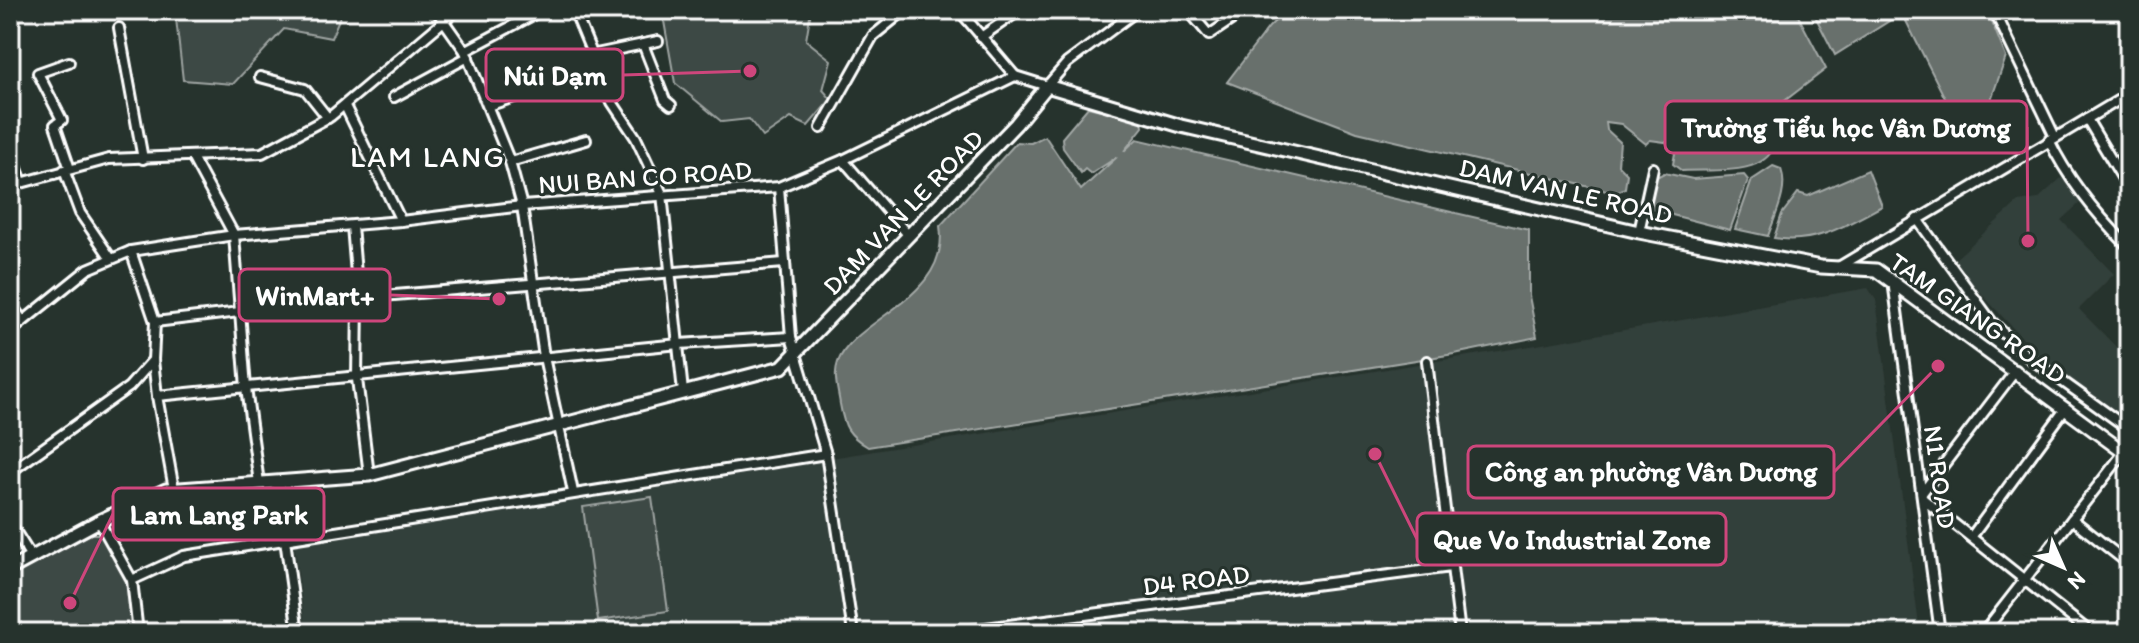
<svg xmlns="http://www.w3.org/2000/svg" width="2139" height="643" font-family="Itim,sans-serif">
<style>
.built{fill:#333f3a}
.green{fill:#3e4944;stroke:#9ea4a2;stroke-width:2}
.water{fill:#67706c;stroke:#a4a9a7;stroke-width:2}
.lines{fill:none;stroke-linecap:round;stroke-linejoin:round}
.minor-casing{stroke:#fff;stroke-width:14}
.major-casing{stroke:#fff;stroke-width:17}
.minor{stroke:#26332d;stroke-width:8}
.major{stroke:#26332d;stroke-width:11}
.labels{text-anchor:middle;stroke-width:6;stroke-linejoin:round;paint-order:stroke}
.street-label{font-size:26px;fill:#fff;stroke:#26332d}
.quarter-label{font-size:30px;letter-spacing:2px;fill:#fff;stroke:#26332d}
.leader{fill:none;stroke:#ce467c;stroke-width:3}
.callout-dot{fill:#ce467c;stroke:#26332d;stroke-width:3}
.callout{fill:#26332d;stroke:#ce467c;stroke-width:3}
.callout-label{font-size:28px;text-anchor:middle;font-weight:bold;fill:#fff}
</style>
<rect width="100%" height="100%" fill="#26332d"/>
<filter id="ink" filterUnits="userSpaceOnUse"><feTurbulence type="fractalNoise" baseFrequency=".0125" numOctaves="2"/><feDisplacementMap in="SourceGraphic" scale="16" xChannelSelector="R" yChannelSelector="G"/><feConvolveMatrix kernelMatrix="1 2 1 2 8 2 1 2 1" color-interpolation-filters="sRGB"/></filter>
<g filter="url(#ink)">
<!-- built -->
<g class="built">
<polygon points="2071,169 2091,193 2061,220 2114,274 2079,309 2122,353 2129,348 2128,427 2035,352 1952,262 2018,202 2038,199"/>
<polygon points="1868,288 1876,300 1920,633 306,633 293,536 806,462 1549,343"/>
</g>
<!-- green -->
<g class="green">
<polygon points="175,10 343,10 331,38 284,29 233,84 183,80"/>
<polygon points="662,10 811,10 806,40 831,60 823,90 831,99 808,126 791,118 763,137 749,119 722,122 675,83"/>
<polygon points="652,497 668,611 598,621 583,507"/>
<polygon points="91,534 102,534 126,577 134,633 14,633 10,625 10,576"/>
</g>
<!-- water -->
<g class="water">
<path d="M1286 10H1795L1826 69 1769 113 1767 125 1775 145C1763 177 1713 169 1682 171L1673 164 1675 153 1672 143 1650 140 1646 144 1621 124 1606 122 1607 130 1620 142 1618 165 1627 174 1625 188 1615 193 1357 132 1227 82 1269 27Z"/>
<polygon points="1812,10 1987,10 2006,57 1974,148 1966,140 1902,13 1835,55"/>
<path d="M1088 107 1142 120 1143 127 1124 151 1137 139 1529 230V296L1537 337 1454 354 868 447C848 435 844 427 840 404 838 390 833 376 838 362 854 318 951 299 940 226L1017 142 1031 143 1045 136 1081 190 1117 157 1091 174 1085 169 1081 173 1063 148 1062 138Z"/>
<path d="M1773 166 1781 169C1789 190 1775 215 1768 236L1735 229 1752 180Z"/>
<path d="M1868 170 1882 206C1847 225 1815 245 1774 238L1782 214 1798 193 1808 196Z"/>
<polygon points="1664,173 1693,179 1744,175 1748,180 1730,230 1649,209 1653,179"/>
</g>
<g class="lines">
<defs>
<g id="minor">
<polyline points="436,10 465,51 510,162 522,206 544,357 573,492"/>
<polyline points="574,10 612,102 636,138 662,194 683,392"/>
<polyline points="959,10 1015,76"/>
<polyline points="1188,10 1209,35 1246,10"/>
<polyline points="1994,10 2055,137"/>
<polyline points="119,28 143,159"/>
<polyline points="981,37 1020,10"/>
<polyline points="643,44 665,100 671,105"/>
<polyline points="465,51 542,10"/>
<polyline points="591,55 658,41"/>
<polyline points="69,62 38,73 62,120 55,125 70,169"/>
<polyline points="260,77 305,89 328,118"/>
<polyline points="394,97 468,57"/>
<polyline points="345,106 401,221"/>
<polyline points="488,106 555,83"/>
<polyline points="2087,119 2129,189"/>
<polyline points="821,128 873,36 905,10"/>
<path d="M2049 140C2068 180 2098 216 2128 246"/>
<polyline points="10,150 22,182"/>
<polyline points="192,157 234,235 246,388 259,483"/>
<polyline points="843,160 909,236"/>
<polyline points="510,162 586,140"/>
<polyline points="64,170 80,213 110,257"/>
<polyline points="10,186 109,159 262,153 331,116 457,10"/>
<polyline points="779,187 791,337 826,454 853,633"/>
<polyline points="1917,219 1992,322 2027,356 2129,429"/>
<polyline points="352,226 358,298 357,379 369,475"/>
<polyline points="1639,232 1653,168"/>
<polyline points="131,251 155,322 153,360 157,396 174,489"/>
<polyline points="1837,268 2129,94"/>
<polyline points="1893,281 1940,633"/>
<polyline points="10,303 23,321"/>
<polyline points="155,322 358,298 784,263"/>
<polyline points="10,332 88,269 131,251 234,235 401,221 522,206 779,187 843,160 1015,76 1047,86 1067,63 1138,10"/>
<polyline points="1427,361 1460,633"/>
<polyline points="157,396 679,344 791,337"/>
<polyline points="10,472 129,387 153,360"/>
<polyline points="277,482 298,633"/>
<polyline points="1922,493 2016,370"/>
<polyline points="1923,499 2091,633"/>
<polyline points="2072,519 2129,564"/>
<polyline points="99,521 132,580 138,633"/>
<polyline points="10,523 32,558"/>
<polyline points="1972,536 2066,408"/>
<polyline points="132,580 184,556 826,454"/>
<polyline points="947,633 1451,567"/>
<polyline points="1983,633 2129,446"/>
</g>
<polyline id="major" points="10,569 99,521 166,490 369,475 782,367 1016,124 1047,86 1181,126 1639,232 1821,267 1876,270 2129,456"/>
</defs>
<!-- minor casing -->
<use href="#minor" class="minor-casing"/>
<!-- major casing -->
<use href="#major" class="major-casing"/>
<!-- minor -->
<use href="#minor" class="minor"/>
<!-- major -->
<use href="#major" class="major"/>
</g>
</g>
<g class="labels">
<!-- street labels -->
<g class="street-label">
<text transform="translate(645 177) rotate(-4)" y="9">NUI BAN CO ROAD</text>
<text transform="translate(1566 191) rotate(13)" y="9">DAM VAN LE ROAD</text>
<text transform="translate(903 212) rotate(-46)" y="9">DAM VAN LE ROAD</text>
<text transform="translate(1978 318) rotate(35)" y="9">TAM GIANG ROAD</text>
<text transform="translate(1940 477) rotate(82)" y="9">N1 ROAD</text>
<text transform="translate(1196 580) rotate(-7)" y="9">D4 ROAD</text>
</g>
<!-- quarter labels -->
<g class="quarter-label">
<text x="428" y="167">LAM LANG</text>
</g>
</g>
<!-- callouts -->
<path class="leader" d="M750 71L623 75M2028 241L2027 127M499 299L390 295M1938 366L1834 472M70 603L113 514M1375 454L1417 539"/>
<g class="callout-dot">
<circle cx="750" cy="71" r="8"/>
<circle cx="2028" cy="241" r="8"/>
<circle cx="499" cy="299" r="8"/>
<circle cx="1938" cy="366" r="8"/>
<circle cx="70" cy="603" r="8"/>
<circle cx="1375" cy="454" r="8"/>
</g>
<g class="callout">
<rect x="486" y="49" width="137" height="52" rx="8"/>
<rect x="1665" y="101" width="362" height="52" rx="8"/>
<rect x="239" y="269" width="151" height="52" rx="8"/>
<rect x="1468" y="446" width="366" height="52" rx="8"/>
<rect x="113" y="488" width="211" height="52" rx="8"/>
<rect x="1417" y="513" width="309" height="52" rx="8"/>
</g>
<g class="callout-label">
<text x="555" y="85">Núi Dạm</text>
<text x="1846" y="137">Trường Tiểu học Vân Dương</text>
<text x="315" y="305">WinMart+</text>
<text x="1651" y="481">Công an phường Vân Dương</text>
<text x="219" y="524">Lam Lang Park</text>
<text x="1572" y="549">Que Vo Industrial Zone</text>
</g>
<!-- margin -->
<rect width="2139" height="643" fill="none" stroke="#26332d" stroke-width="40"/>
<rect x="20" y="20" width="2099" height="603" fill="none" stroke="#fff" stroke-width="3" filter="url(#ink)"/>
<!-- north arrow -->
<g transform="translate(2063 567) rotate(135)" stroke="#26332d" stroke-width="6" paint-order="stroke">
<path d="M0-6L14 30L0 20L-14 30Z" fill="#ffffff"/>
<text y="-12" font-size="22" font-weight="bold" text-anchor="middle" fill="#ffffff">N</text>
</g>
</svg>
